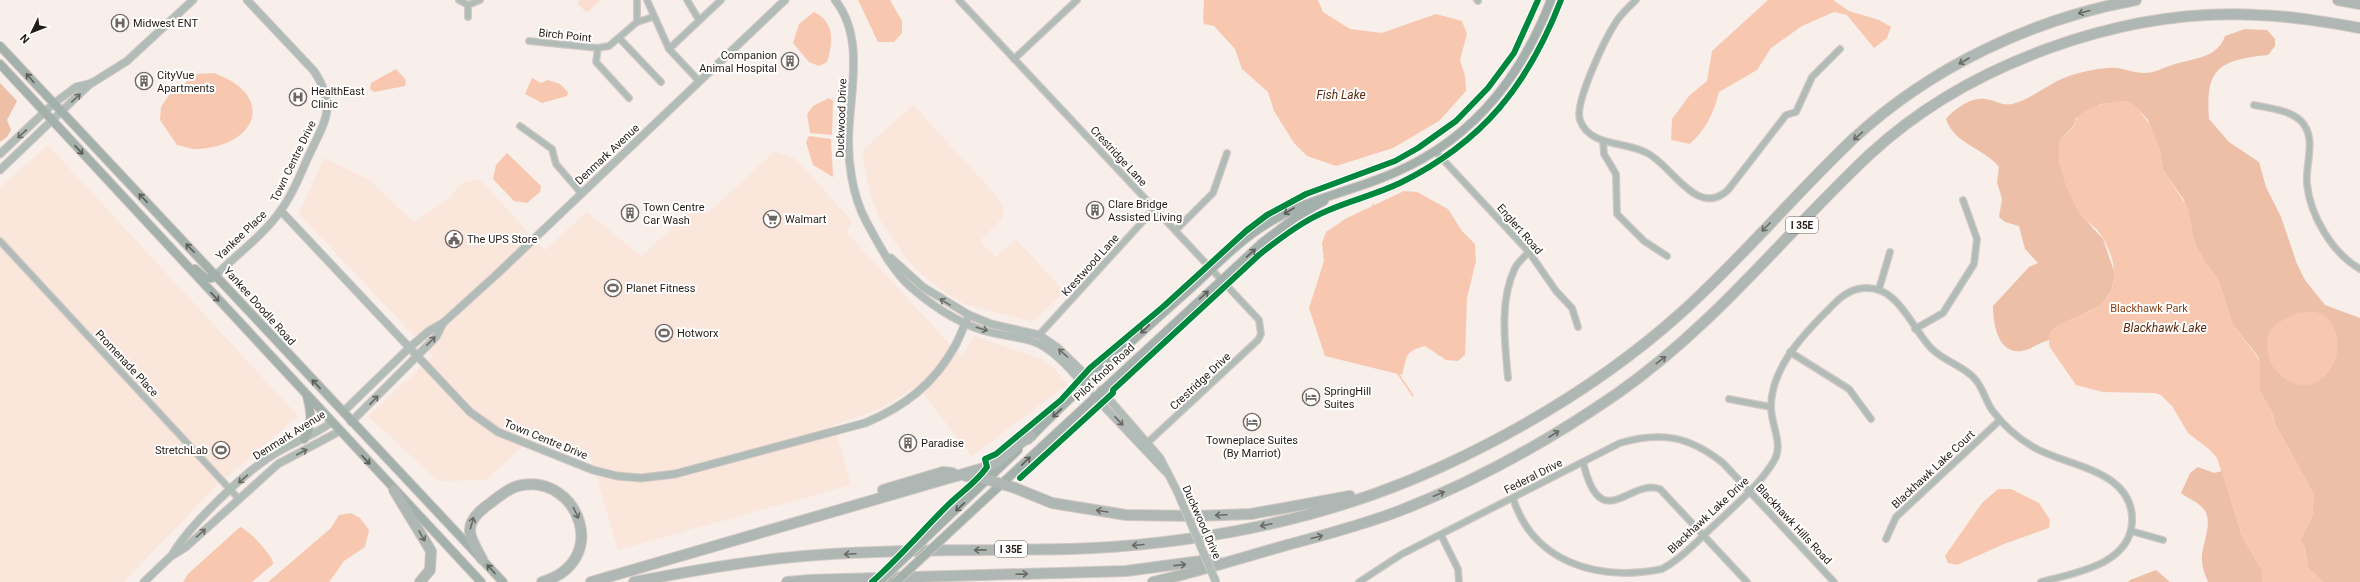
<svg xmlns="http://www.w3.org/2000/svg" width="2360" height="582" font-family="Roboto,sans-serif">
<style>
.built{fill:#fbe6dc}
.green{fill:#fbded0}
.forest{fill:#eebfa7}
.water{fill:#f7c8af}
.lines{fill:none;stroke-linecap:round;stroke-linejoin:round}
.stream{stroke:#f7c8af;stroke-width:1.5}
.minor-casing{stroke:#d1c9c5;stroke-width:8}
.tertiary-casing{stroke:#d1c9c5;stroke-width:9}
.secondary-casing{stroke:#d1c9c5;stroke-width:10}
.motorway-casing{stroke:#d1c9c5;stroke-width:12}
.minor{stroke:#b1bbb7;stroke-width:5.5}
.tertiary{stroke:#b1bbb7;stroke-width:7}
.secondary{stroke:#a3b0ab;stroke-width:8}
.motorway{stroke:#aeb7b3;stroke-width:10}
.tertiary-bridge-casing{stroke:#d1c9c5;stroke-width:9;stroke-linecap:butt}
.secondary-bridge-casing{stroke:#d1c9c5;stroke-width:10;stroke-linecap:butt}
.tertiary-bridge{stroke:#b1bbb7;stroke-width:7}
.secondary-bridge{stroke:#a3b0ab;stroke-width:8}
.cycleway-casing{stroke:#fff;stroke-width:8}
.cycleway{stroke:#00873e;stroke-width:6}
.oneway{stroke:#6a6964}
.oneway2{stroke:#5e5e59}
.oneway3{stroke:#6b6b66}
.labels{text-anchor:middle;stroke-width:4;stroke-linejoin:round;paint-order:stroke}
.shield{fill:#fff;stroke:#665f5c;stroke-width:1}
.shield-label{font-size:10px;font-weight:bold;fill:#251b16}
.poi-label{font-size:11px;fill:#251b16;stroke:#fff;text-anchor:start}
.street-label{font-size:11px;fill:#251b16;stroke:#fff}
.park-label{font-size:11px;fill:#853f14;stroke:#fff}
.water-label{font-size:12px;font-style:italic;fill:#5b2a0d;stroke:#fff}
</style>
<rect width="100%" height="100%" fill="#f8eeea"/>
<!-- built -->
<g class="built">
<polygon points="913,105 994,193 1003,206 1003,218 980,241 995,257 1016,239 1065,292 1032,322 964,304 947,294 920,273 904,255 879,219 869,189 862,151"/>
<polygon points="48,145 298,416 214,488 124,582 0,582 0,188"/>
<polygon points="774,152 795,158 852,221 846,232 962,357 974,336 1042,359 1052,366 1068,384 972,456 917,386 882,408 834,425 851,485 618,550 590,455 533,437 486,480 438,481 368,416 433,356 299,214 324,158 369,180 414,222 447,200 462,183 479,179 545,250 587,212 641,256 698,205 707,214"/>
</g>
<!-- green -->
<polygon class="green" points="580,0 600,0 587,13 577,3"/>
<!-- forest -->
<g class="forest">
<path d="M2245 29 2267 30 2275 39V46L2268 55C2219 60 2205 68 2209 119L2229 142 2259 162 2266 187 2281 217 2297 264 2305 280 2325 305 2360 318V582H2323L2308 568 2305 547 2300 540 2312 517 2314 495 2275 424 2273 414 2260 392V363L2257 355 2233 325 2218 279 2204 261 2195 244 2184 200 2163 170 2160 151 2148 120 2137 108 2126 101 2101 104 2076 118 2074 125 2060 140 2059 161 2069 191 2080 214 2103 239 2115 274 2112 289 2102 305 2056 327 2051 332 2049 340C2041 342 2034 347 2026 350 1999 358 1993 326 1993 306L2029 267 2038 263 2025 249 2019 226 2005 222 1999 217 2002 199 1997 182 1999 167C1984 148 1954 144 1946 119 1954 109 1971 97 1985 99 1995 100 2002 106 2012 104 2029 101 2050 82 2069 76 2082 72 2103 67 2117 68 2126 69 2134 73 2144 73 2155 73 2162 68 2172 65 2193 58 2217 59 2225 36Z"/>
<polygon points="0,83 17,101 7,120 11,130 7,137 0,142"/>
<path d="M2198 467 2214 473 2222 471 2242 536 2262 570V582H2208C2204 573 2201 564 2202 555 2204 539 2214 519 2202 507 2196 501 2187 498 2181 493L2190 473Z"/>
<polygon points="2156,570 2170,582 2128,582 2130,580"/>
</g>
<!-- water -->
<g class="water">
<polygon points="858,0 890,0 902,21 902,33 894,42 878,42"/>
<polygon points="1204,0 1318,0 1323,12 1350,29 1382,33 1436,14 1462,21 1467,34 1460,60 1465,76 1466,91 1439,121 1393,148 1336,166 1307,156 1294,143 1274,111 1268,92 1242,69 1235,49 1214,26 1204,24 1203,18"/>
<path d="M1768 0H1833L1849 11 1879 20 1891 27 1887 38 1874 48 1847 15 1834 12 1802 26 1771 48 1757 70 1719 92C1713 114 1707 128 1690 144L1671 140 1672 119 1689 96 1707 81 1712 51Z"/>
<path d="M814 12C835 22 833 42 827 62L819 66 809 62 793 43 799 24Z"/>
<polygon points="396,69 406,80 405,86 374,92 370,89 371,83"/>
<path d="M214 73C277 96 257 146 198 149 192 150 184 146 177 145L160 120 161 107 169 95 197 74Z"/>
<polygon points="532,78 541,83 548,80 560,84 568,92 567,96 542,103 525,94"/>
<polygon points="829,98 833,101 832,135 810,133 807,114 813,106"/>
<path d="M2121 101H2129L2137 108 2151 126 2160 151 2163 170 2188 208 2195 244 2204 261 2218 279 2233 325 2256 355 2260 363V392L2273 414 2275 424 2314 495 2312 517 2300 540 2305 547 2308 568 2323 582H2262V570L2242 536 2217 458 2209 449 2188 433 2172 406 2161 395 2155 393 2103 392 2076 385 2049 346V335C2062 313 2101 319 2112 288 2119 271 2109 245 2098 231 2093 225 2085 221 2080 214 2069 196 2054 162 2060 140L2074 126C2077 107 2106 103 2121 101Z"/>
<polygon points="809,136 831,139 833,177 813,165 806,142"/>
<polygon points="507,153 541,186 540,192 527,203 514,201 493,179 496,165"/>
<path d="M1404 191 1417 192 1448 209 1462 231 1475 244 1476 261 1467 298 1465 355 1458 361 1446 360 1425 346C1403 352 1408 356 1402 375L1325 356 1309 308 1324 261 1322 243 1326 232 1347 218Z"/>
<path d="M2298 313C2305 313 2313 311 2319 313 2325 314 2328 318 2331 323 2355 360 2309 413 2274 368 2270 362 2269 357 2268 351 2263 328 2280 320 2298 313Z"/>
<polygon points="1998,489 2011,489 2039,503 2050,520 2049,528 2004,544 1957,565 1948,563 1945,556 1982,503"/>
<polygon points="351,513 360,518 369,530 365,547 344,561 329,582 268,582 331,528 339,515"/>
<path d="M240 527C247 528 275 558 273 564L252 582H183L188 574Z"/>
</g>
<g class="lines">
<!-- stream -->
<g class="stream">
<polyline points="1373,204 1373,208"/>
<polyline points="1397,372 1413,396"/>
</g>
<defs>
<g id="minor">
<polyline points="459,0 468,5"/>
<polyline points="637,0 637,22"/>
<polyline points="647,0 669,49 699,81"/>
<polyline points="687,0 699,20"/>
<polyline points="959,0 1259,320 1261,334 1258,340 1145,445"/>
<polyline points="1477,0 1478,1"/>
<path d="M1636 0C1629 7 1621 14 1616 22 1605 39 1574 103 1580 120 1589 147 1626 141 1647 153 1672 165 1697 219 1728 190L1786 115 1796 112 1812 77 1840 49"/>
<polyline points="468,5 480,0"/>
<polyline points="468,17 468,5"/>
<polyline points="620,39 661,82"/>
<polyline points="529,41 598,48"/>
<polyline points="669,49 721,0"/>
<polyline points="1014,59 1077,0"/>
<polyline points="629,98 596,62 598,48 609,46 637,22 653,17"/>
<path d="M2254 105C2268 108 2289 110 2300 120 2318 137 2305 163 2307 184 2310 215 2332 253 2360 269"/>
<polyline points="520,126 552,149 556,164 581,193"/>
<polyline points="1603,141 1604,154 1616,174 1617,214 1644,241 1667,256"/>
<polyline points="1436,152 1529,252 1556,291 1572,308 1578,327"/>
<polyline points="1176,230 1213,193 1227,153"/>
<polyline points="0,241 239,499"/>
<polyline points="1879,289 1890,252"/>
<polyline points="1915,329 1943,313 1974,264 1977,239 1963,200"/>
<polyline points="1039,335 1155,208"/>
<polyline points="1790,352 1849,389 1871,419"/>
<path d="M1508 378C1505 344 1499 301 1515 268 1518 262 1524 257 1529 252"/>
<polyline points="1729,399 1771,407"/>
<path d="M1583 462C1601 537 1629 478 1660 489L1747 582"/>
<path d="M1513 498C1533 562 1597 582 1662 569 1684 557 1703 535 1722 518 1741 500 1762 482 1775 459 1783 443 1771 424 1771 407 1771 370 1800 338 1825 313 1835 303 1844 292 1858 289 1897 281 1910 326 1931 348 1943 361 1962 365 1974 378 1983 387 1985 400 1992 410 2003 425 2019 439 2035 448 2069 467 2135 470 2132 523 2129 565 2074 573 2041 582"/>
<polyline points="2131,531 2163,540"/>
<polyline points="1441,535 1458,569 1459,582"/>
<polyline points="1886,539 1896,517 2000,420"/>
<path d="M1359 582 1402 554 1620 443C1661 431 1689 436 1723 463L1834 582"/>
</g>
<g id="tertiary">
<path d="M835 0C864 36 851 88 849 129 847 159 852 195 866 221 878 243 892 271 912 288 931 305 957 322 982 330 998 335 1016 336 1032 341 1053 348 1071 370 1085 386"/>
<polyline points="0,154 53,104 76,87 92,83 127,61 193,0"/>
<polyline points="0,170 91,83"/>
<path d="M281 211 470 412 498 432 593 470 617 476 641 478 675 474 865 423C904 407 934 384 955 346 960 337 964 325 969 315"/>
<polyline points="891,258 923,287 969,315 991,324 1039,335 1058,348 1091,380"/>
<path d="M216 275C237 254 264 235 281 210 294 193 301 172 310 153 326 119 337 106 314 71L247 0"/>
<polyline points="1101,390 1160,458 1177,491"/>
<polyline points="1094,396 1166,472"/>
<polyline points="343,412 409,348 429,331 443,323 496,275 785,0"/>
<polyline points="351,422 436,337 443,323"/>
<path d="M172 555C188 527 240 477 268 458 288 444 312 437 332 422"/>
<polyline points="144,582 170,557 186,547 278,464 340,431"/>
</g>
<g id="secondary">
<polyline points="0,46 503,582"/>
<polyline points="0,64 481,582"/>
<polyline points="195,269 205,278 212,278 216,275"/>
<path d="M304 439C313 424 311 412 307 396"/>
<path d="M1028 440C1079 388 1135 338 1190 289 1212 269 1240 240 1265 225 1300 202 1340 194 1379 179 1465 147 1518 85 1551 0"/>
<polyline points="931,533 1018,450"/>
<polyline points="942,539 1263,242 1296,217 1324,201"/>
</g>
<g id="motorway">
<polyline points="2338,0 2360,4"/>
<polyline points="966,476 979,477 1015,488 1052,503 1126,515 1197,516 1251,514 1350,496"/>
<polyline points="394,490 431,551 430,570 420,582"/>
<polyline points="883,490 943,472 952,473 957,476"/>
<path d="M482 559C469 536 462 525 485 507 496 499 509 487 522 485 578 475 612 561 542 582"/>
<path d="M591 582 987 467C1004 461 1014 445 1031 436"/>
<path d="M634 582C694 570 755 559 817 555 875 551 934 550 993 550 1026 549 1060 550 1094 548 1214 541 1333 517 1443 466 1529 426 1611 376 1682 312 1742 258 1794 195 1853 139 1931 67 2032 19 2136 0"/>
<polyline points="787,582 810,580 1126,571 1216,559"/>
<path d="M1153 582C1196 572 1238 559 1280 547 1320 536 1360 526 1399 511 1477 481 1550 440 1618 393 1715 325 1784 235 1869 155 1968 63 2123 8 2257 15 2292 16 2326 22 2360 28"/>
</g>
</defs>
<!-- minor casing -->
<use href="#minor" class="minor-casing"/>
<!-- tertiary casing -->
<use href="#tertiary" class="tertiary-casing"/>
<!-- secondary casing -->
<use href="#secondary" class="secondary-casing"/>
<!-- motorway casing -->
<use href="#motorway" class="motorway-casing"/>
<!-- minor -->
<use href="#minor" class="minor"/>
<!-- tertiary -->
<use href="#tertiary" class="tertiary"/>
<!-- secondary -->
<use href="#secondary" class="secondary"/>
<!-- motorway -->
<use href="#motorway" class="motorway"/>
<defs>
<polyline id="tertiary-bridge" points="1177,491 1216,582"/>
<g id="secondary-bridge">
<polyline points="879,582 931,533"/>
<polyline points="896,582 942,539"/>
</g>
</defs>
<!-- tertiary-bridge casing -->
<use href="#tertiary-bridge" class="tertiary-bridge-casing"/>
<!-- secondary-bridge casing -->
<use href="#secondary-bridge" class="secondary-bridge-casing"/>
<!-- tertiary-bridge -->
<use href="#tertiary-bridge" class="tertiary-bridge"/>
<!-- secondary-bridge -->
<use href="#secondary-bridge" class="secondary-bridge"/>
<defs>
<g id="cycleway">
<path d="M1020 478 1113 393V390L1260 254C1282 237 1304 220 1329 210 1352 200 1377 194 1400 183 1483 142 1528 85 1561 0"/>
<path d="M872 582C899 558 922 531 947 506 961 492 976 483 987 467L985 459 996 454 1061 400 1090 368 1164 306 1246 231 1267 215 1306 194 1395 161 1418 148 1456 121 1488 88 1514 53 1538 0"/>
</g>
</defs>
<!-- cycleway casing -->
<use href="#cycleway" class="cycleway-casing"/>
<!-- cycleway -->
<use href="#cycleway" class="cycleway"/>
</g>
<!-- one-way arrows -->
<defs><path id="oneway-shaft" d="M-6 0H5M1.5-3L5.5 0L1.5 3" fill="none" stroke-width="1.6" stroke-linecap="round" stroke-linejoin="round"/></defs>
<g class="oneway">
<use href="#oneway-shaft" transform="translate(2084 12) rotate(165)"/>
<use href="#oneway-shaft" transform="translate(1964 61) rotate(150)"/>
<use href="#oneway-shaft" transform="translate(1858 136) rotate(139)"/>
<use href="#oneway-shaft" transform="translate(1766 227) rotate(135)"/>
<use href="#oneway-shaft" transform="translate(1661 360) rotate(-37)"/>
<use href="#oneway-shaft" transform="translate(1554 434) rotate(-33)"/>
<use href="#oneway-shaft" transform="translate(1439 494) rotate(-23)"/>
<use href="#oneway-shaft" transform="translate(1102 511) rotate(-171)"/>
<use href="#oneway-shaft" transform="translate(576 513) rotate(65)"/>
<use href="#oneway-shaft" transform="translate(1221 515) rotate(177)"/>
<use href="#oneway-shaft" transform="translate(472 523) rotate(-74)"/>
<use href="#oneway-shaft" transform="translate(1266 525) rotate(168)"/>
<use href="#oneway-shaft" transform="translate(422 536) rotate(59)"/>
<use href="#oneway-shaft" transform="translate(1317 537) rotate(-15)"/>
<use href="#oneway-shaft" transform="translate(1138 545) rotate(175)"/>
<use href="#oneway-shaft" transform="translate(980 550) rotate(179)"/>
<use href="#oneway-shaft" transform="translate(850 554) rotate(177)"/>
<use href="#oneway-shaft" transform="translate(1180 565) rotate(-6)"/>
<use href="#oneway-shaft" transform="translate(1022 574) rotate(-2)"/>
</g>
<g class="oneway2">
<use href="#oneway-shaft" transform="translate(30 78) rotate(-132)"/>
<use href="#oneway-shaft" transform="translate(79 150) rotate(47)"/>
<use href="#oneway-shaft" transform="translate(143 198) rotate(-134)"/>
<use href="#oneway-shaft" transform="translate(1289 211) rotate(150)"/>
<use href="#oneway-shaft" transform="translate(190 248) rotate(-134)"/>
<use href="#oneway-shaft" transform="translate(1251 253) rotate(-43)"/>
<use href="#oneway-shaft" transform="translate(1204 295) rotate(-42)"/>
<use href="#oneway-shaft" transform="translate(215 297) rotate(47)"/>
<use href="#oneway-shaft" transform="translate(1145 329) rotate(137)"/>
<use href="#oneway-shaft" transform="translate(316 384) rotate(-133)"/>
<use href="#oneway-shaft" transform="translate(1057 413) rotate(137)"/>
<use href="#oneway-shaft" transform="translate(366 460) rotate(47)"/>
<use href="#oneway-shaft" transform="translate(1026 461) rotate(-44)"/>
<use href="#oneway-shaft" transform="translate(960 507) rotate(137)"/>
<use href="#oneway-shaft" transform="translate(491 569) rotate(-132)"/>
</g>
<g class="oneway3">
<use href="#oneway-shaft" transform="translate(76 98) rotate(-44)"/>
<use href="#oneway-shaft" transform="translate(22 134) rotate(137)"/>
<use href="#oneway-shaft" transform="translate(945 302) rotate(-148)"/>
<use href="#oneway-shaft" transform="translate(982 329) rotate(17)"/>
<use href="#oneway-shaft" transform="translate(431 341) rotate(-45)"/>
<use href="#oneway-shaft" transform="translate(1063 353) rotate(-138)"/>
<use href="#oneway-shaft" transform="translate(374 400) rotate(-47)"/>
<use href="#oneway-shaft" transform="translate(1119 421) rotate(46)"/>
<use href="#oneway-shaft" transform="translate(302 452) rotate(-28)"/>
<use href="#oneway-shaft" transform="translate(243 479) rotate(139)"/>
<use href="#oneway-shaft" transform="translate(201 533) rotate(-42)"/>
</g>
<!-- icons -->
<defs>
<symbol id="hospital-ring" viewBox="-11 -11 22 22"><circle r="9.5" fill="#fff" stroke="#6f6560" stroke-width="1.5"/><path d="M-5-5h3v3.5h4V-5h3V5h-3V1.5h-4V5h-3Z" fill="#6f6560"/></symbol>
<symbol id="building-ring" viewBox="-11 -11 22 22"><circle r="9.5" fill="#fff" stroke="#6f6560" stroke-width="1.5"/><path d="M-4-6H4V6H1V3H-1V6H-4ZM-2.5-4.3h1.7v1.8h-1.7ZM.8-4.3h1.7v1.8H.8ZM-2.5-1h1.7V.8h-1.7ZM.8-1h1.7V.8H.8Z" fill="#6f6560"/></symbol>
<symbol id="supermarket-ring" viewBox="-11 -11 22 22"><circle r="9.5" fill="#fff" stroke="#6f6560" stroke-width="1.5"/><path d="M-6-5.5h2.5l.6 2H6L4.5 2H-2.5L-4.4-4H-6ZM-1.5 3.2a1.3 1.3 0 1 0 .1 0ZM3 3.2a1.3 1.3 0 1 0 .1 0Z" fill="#6f6560"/></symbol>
<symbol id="civic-ring" viewBox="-11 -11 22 22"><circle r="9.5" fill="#fff" stroke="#6f6560" stroke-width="1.5"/><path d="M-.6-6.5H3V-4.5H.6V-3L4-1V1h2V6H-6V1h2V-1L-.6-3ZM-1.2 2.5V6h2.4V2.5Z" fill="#6f6560"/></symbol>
<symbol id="stadium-ring" viewBox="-11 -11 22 22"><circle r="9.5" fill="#fff" stroke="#6f6560" stroke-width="1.5"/><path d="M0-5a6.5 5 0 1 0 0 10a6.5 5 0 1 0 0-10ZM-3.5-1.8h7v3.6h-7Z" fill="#6f6560"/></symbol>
<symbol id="hotel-ring" viewBox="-11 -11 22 22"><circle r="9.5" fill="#fff" stroke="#6f6560" stroke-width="1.5"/><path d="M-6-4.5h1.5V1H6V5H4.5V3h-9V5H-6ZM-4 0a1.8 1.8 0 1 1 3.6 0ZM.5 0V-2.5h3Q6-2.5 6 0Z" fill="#6f6560"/></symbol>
</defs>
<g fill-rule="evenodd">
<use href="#hospital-ring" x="110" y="13" width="20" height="20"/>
<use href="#building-ring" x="780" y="51" width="20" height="20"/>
<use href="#building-ring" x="134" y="71" width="20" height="20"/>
<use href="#hospital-ring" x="288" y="87" width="20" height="20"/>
<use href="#building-ring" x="1085" y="200" width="20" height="20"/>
<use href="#building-ring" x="620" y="203" width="20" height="20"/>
<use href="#supermarket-ring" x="762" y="209" width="20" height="20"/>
<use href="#civic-ring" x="444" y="229" width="20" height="20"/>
<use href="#stadium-ring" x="603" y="278" width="20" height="20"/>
<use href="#stadium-ring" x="654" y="323" width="20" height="20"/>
<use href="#hotel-ring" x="1301" y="387" width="20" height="20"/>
<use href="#hotel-ring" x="1242" y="412" width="20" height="20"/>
<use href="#building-ring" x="898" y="433" width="20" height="20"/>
<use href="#stadium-ring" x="211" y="440" width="20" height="20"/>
</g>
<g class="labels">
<!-- shield labels -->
<g class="shield">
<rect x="1786" y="217" width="32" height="16" rx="3"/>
<rect x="995" y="541" width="32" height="16" rx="3"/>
</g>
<g class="shield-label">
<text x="1802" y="229">I 35E</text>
<text x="1011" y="553">I 35E</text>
</g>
<!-- poi labels -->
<g class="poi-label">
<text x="133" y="27">Midwest ENT</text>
<text x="777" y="59" text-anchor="end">Companion<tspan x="777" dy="13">Animal Hospital</tspan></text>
<text x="157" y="79">CityVue<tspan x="157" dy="13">Apartments</tspan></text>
<text x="311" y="95">HealthEast<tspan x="311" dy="13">Clinic</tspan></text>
<text x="1108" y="208">Clare Bridge<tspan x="1108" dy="13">Assisted Living</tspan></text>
<text x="643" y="211">Town Centre<tspan x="643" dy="13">Car Wash</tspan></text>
<text x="785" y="223">Walmart</text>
<text x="467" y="243">The UPS Store</text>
<text x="626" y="292">Planet Fitness</text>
<text x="677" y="337">Hotworx</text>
<text x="1324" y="395">SpringHill<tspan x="1324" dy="13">Suites</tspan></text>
<text x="1252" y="444" text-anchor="middle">Towneplace Suites<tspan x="1252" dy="13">(By Marriot)</tspan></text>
<text x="921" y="447">Paradise</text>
<text x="208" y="454" text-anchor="end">StretchLab</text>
</g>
<!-- street labels -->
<g class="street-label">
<text transform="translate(565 35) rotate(6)" y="4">Birch Point</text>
<text transform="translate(841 118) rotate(-88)" y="4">Duckwood Drive</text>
<text transform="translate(607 154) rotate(-43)" y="4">Denmark Avenue</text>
<text transform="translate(1119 156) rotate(47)" y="4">Crestridge Lane</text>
<text transform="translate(293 161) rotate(-64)" y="4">Town Centre Drive</text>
<text transform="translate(1520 229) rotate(49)" y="4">Englert Road</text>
<text transform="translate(241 235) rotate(-44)" y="4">Yankee Place</text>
<text transform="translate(1090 265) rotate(-48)" y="4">Krestwood Lane</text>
<text transform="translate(260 306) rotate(48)" y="4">Yankee Doodle Road</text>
<text transform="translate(127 363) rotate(47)" y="4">Promenade Place</text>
<text transform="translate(1104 372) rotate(-43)" y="4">Pilot Knob Road</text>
<text transform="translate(1200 381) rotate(-43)" y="4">Crestridge Drive</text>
<text transform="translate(289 435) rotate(-32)" y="4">Denmark Avenue</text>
<text transform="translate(546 439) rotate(22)" y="4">Town Centre Drive</text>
<text transform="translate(1933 469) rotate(-43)" y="4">Blackhawk Lake Court</text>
<text transform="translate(1533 476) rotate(-27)" y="4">Federal Drive</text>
<text transform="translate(1708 515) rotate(-43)" y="4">Blackhawk Lake Drive</text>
<text transform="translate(1202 522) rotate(66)" y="4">Duckwood Drive</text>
<text transform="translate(1794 524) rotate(47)" y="4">Blackhawk Hills Road</text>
</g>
<!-- park labels -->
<g class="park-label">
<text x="2149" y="312">Blackhawk Park</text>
</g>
<!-- water labels -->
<g class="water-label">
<text x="1341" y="99">Fish Lake</text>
<text x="2165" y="332">Blackhawk Lake</text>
</g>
</g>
<!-- north arrow -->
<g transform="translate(32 32) rotate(227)" stroke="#ffffff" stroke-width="3" paint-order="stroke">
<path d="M0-3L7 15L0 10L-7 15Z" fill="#251b16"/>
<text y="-6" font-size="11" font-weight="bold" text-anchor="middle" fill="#251b16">N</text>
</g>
</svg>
